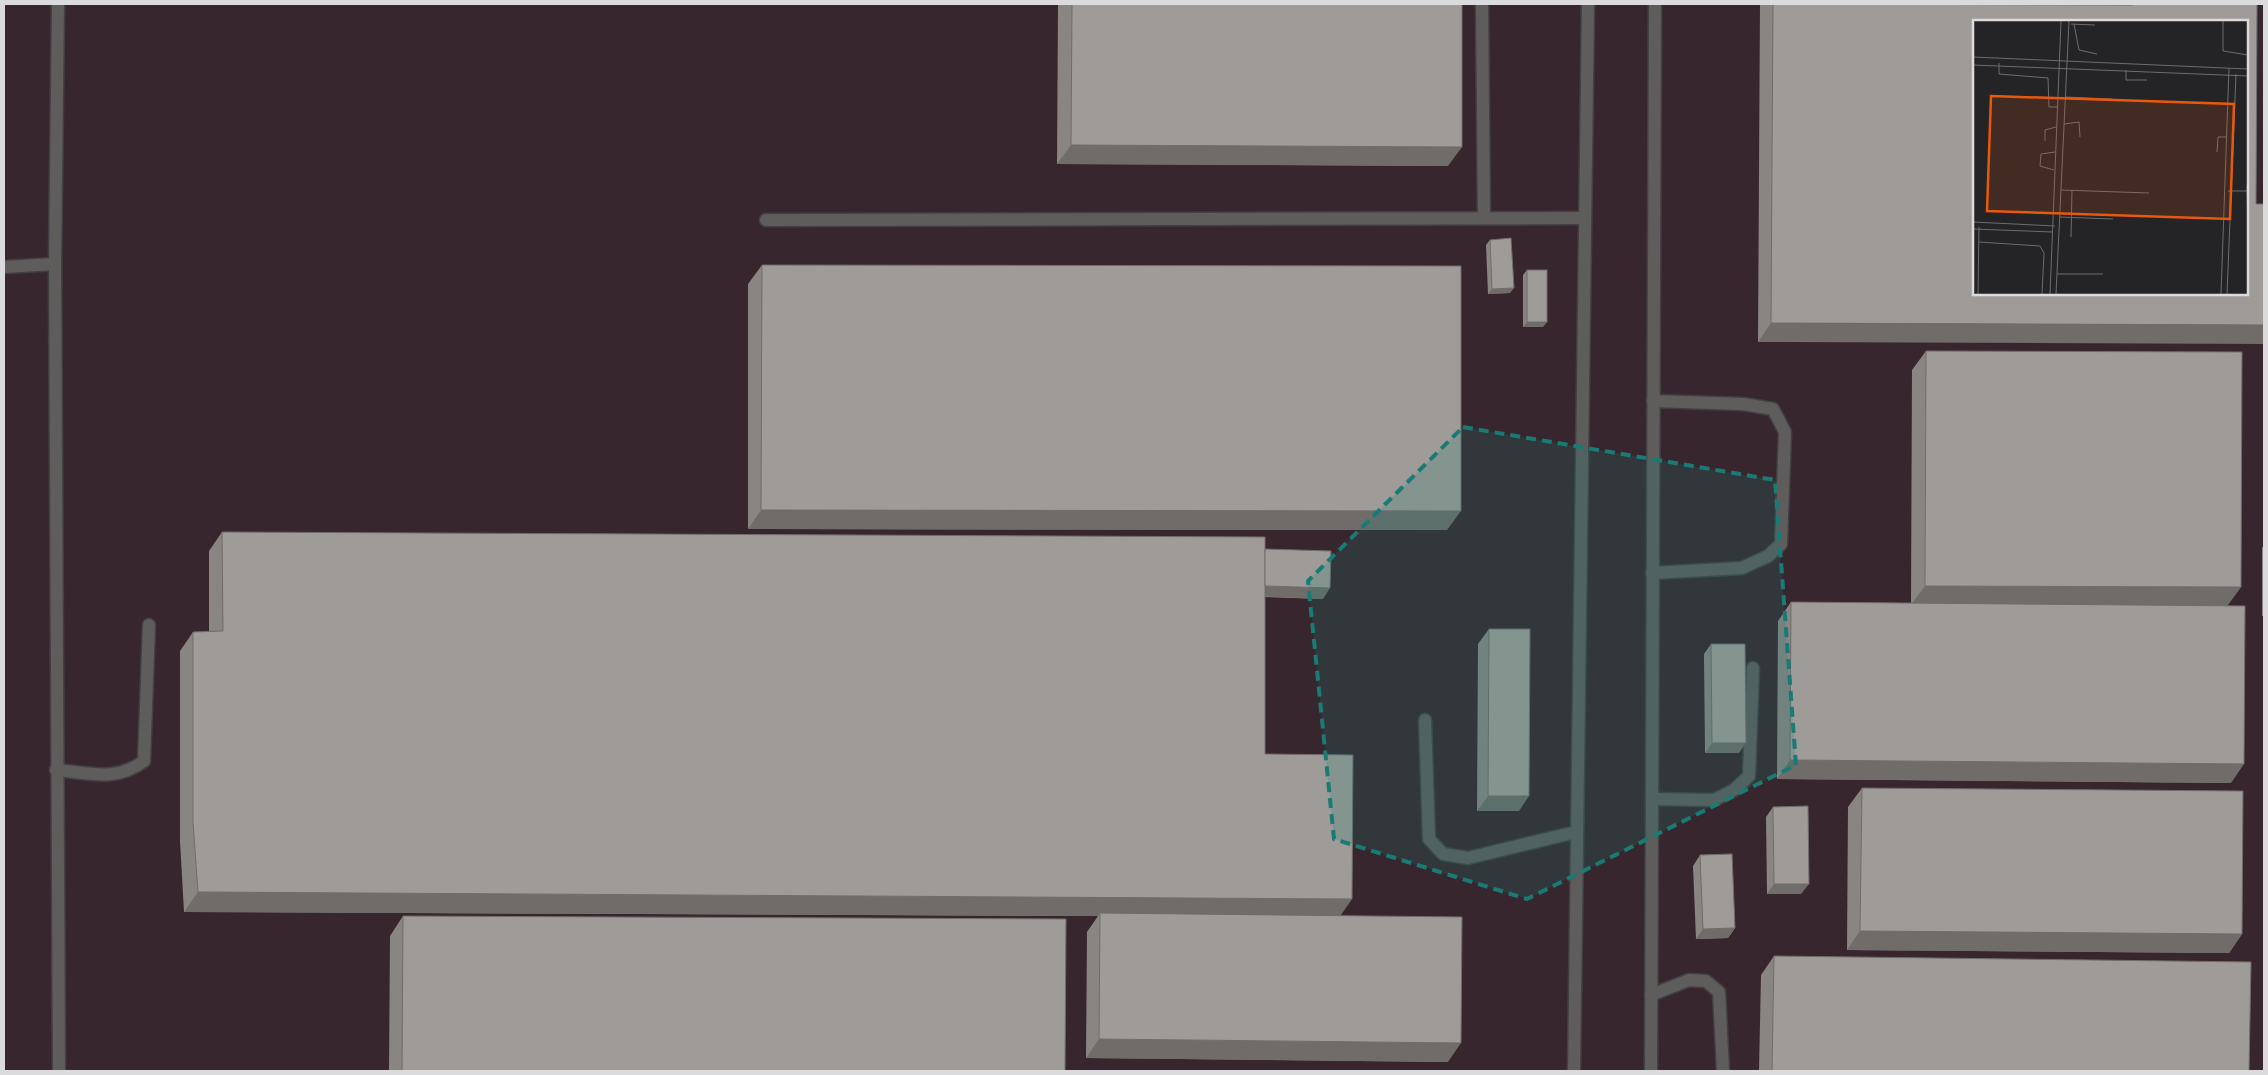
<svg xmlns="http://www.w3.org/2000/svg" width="2268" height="1075" font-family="Cabin,sans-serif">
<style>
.industrial{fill:#38262e;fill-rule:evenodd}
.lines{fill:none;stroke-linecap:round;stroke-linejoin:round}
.minor-casing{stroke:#414144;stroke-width:15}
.minor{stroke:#5f5d5c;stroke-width:12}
.wall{fill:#898583}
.shaded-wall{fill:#6f6c6a}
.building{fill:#9f9b98;stroke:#6f6c6a;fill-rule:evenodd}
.marked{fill:#197b74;fill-opacity:0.2;stroke:#197b74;stroke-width:4;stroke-dasharray:10 6;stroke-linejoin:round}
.inset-road{fill:none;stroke:#6d6d70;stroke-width:1}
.view{fill:#e8590c;fill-opacity:0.15;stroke:#e8590c;stroke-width:2.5}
.inset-edge{fill:none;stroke:#dbdadd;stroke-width:2.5}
</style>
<rect width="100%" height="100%" fill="#242427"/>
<!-- industrial -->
<path class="industrial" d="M4 4H2264V1071H4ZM1974 21H2247V294H1974Z"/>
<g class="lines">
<defs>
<g id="minor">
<polyline points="58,4 55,264 59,1071"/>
<polyline points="1482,4 1484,218"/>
<polyline points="766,220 1585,218"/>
<polyline points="4,267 55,264"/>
<polyline points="1652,573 1742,568 1768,556 1781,544 1785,432 1773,409 1743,404 1653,401"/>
<polyline points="1425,720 1429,839 1443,854 1468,858 1576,832"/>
<path d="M56 770C89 773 116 782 144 761L149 625"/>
<polyline points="1652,799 1714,800 1734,790 1749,776 1753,668"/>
<polyline points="1651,995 1689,980 1706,981 1719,992 1723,1071"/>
<polyline points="1574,1071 1588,4"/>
<polyline points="1651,1071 1655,4"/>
</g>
</defs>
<!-- minor casing -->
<use href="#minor" class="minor-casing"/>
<!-- minor -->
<use href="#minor" class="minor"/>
</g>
<!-- wall -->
<g class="wall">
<polygon points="1058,4 1462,4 1448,166 1057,164"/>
<polygon points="1760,4 2120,5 2120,4 2257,4 1758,342"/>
<polygon points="1490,240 1510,293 1488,294 1486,245"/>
<polygon points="762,265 1447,530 748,529 748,284"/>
<polygon points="1527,270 1543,327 1523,327 1523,275"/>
<polygon points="1926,351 2241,587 2227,606 2154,605 2231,783 1777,779 1778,621 1791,602 1911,603 1912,370"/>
<polygon points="222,532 1265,549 1323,599 1265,597 1265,754 1340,916 1448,1062 1086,1058 1087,932 1098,916 184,912 180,841 180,651 193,632 209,632 209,551"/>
<polygon points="2264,545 2264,616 2262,616 2262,548"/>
<polygon points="1489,629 1519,811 1477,811 1478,644"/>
<polygon points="1711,644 1739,753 1705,753 1704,654"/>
<polygon points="1862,788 2242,934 2229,953 1847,950 1848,807"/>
<polygon points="1773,807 1801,894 1767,894 1766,817"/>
<polygon points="1700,855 1735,928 1728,938 1696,939 1693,866"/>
<polygon points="403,916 1065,1071 389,1071 390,936"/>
<polygon points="1774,956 2249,1071 1759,1071 1761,975"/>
</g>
<!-- shaded-wall -->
<g class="shaded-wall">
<polygon points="1071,145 1462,147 1448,166 1057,164"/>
<polygon points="1514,288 1510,293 1488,294 1492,289"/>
<polygon points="1527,322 1547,322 1543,327 1523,327"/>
<polygon points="1771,323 2264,325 2264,344 1758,342"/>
<polygon points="761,510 1461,511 1447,530 748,529"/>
<polygon points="1263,586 1330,588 1323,599 1256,596"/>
<polygon points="1925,586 2241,587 2227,606 1911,605"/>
<polygon points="1712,743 1746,743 1739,753 1705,753"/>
<polygon points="1790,760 2244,764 2231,783 1777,779"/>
<polygon points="1488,796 1529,796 1519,811 1477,811"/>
<polygon points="1774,884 1809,884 1801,894 1767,894"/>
<polygon points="198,892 1352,899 1339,918 1100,913 1098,916 184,912"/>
<polygon points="1735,928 1728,938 1696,939 1703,929"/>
<polygon points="1860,931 2242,934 2229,953 1847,950"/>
<polygon points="1099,1039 1461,1043 1448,1062 1086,1058"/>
</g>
<!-- building -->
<g class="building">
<polygon points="1072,4 1462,4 1462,147 1071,145"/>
<path d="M1773 4 2133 5V4H2257L2256 204H2264V325L1771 323ZM1974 21H2247V294H1974Z"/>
<polygon points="1511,238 1514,288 1492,289 1490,240"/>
<polygon points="762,265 1461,266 1461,511 761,510"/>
<rect x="1527" y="270" width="20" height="52"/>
<polygon points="1926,351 2242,352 2241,587 1925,586"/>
<polygon points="222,532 1265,537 1265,754 1353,755 1352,899 198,892 193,822 193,632 223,631"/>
<polygon points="1265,549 1331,551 1330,588 1265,586"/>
<polygon points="1791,602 2245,606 2244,764 1790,760"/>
<polygon points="1489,629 1530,629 1529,796 1488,796"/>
<polygon points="1711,644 1745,644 1746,743 1712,743"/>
<polygon points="1862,788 2243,791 2242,934 1860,931"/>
<polygon points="1808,806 1809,884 1774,884 1773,807"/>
<polygon points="1732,854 1735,928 1703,929 1700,855"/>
<polygon points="1100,913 1462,917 1461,1043 1099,1039"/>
<polygon points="403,916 1066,919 1065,1071 402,1071"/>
<polygon points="1774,956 2251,962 2249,1071 1772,1071"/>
</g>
<!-- marked area -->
<path class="marked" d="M1463 427 1775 480 1796 765 1527 899 1334 839 1308 581Z"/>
<!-- overview -->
<g transform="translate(1973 20)">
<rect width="275" height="275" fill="#242427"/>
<path class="inset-road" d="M250 1V31L275 35M98 4 122 5M101 4 106 30 124 34M0 37 275 49M26 43V54L75 58 76 87H84M0 45 275 56M153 50V60H174M92 77 139 79M91 104 106 102 107 117M72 121V110L83 107M244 132 245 117H254M81 150 67 146 68 134 82 132M274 166 275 207M88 170 176 173M255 171H274M87 197 140 199M0 202 82 206M0 209 80 212M98 217 99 170M6 222 67 226 71 233 69 274M84 254H130M5 274 6 207M77 274 88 1M83 274 96 1M248 274 256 48M254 274 263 54"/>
<path class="view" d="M18 76 261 84 257 199 14 191Z"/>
<rect width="275" height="275" class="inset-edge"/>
</g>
<!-- border -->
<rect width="2268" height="1075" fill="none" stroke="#dbdadd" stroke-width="10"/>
</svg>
